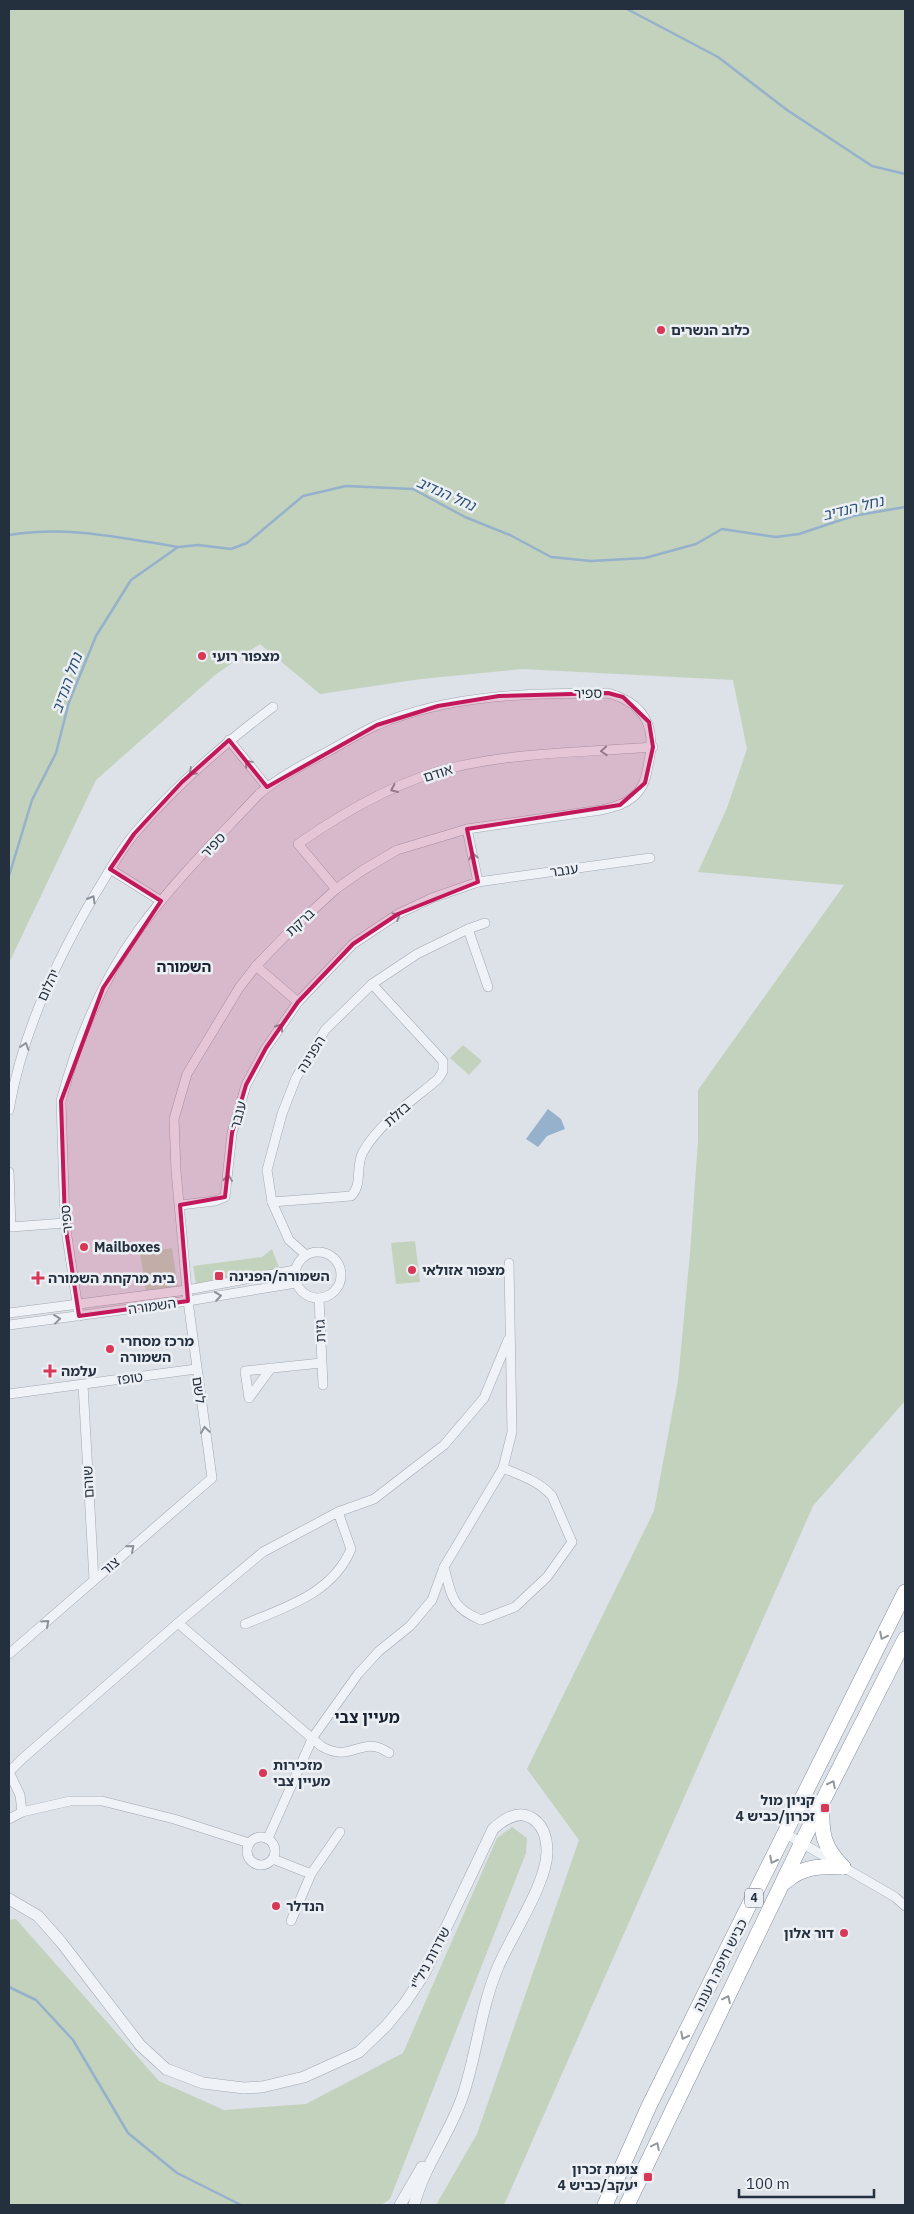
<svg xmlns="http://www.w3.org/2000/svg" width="914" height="2214" font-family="'IBM Plex Sans','Noto Sans Hebrew',sans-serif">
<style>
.green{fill:#c3d2bd}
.water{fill:#95b1cb}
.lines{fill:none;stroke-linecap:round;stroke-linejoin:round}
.stream{stroke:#95b1cb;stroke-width:2.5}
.minor-casing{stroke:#a2a8b2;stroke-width:10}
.tertiary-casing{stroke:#a2a8b2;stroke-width:12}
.trunk-casing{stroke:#838f9f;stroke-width:16}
.minor{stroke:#eff2f6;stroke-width:9}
.tertiary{stroke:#eff2f6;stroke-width:11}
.trunk{stroke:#fff;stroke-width:15}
.oneway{stroke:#8a919a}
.oneway2{stroke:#92989f}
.marked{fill:#c2185b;fill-opacity:0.2;stroke:#c2185b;stroke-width:4;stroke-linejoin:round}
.poi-dot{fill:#d73856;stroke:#ecf0f5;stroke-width:2}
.labels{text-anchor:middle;stroke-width:5;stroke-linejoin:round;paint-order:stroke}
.shield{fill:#ecf0f5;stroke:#616a76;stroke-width:1}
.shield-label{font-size:12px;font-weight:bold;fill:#25303f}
.poi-label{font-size:14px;font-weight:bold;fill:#25303f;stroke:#ecf0f5;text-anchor:start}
.street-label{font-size:14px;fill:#25303f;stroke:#ecf0f5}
.water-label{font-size:15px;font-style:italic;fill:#2d5075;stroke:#ecf0f5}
.neighbourhood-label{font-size:15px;font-weight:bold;fill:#182130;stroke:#ecf0f5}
.quarter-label{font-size:16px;font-weight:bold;fill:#182130;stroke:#ecf0f5}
</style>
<rect width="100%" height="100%" fill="#dde1e8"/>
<!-- green -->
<g class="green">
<polygon points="9,9 905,9 905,1401 813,1506 504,2205 436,2205 477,2134 579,1840 527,1769 654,1511 678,1381 690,1253 698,1141 698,1090 844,885 698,872 727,808 747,749 733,680 522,669 421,679 320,694 260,644 215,675 96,780 9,963"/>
<polygon points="463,1045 482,1061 469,1075 450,1058"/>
<polygon points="415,1241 420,1282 396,1284 391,1243"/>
<polygon points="172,1248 178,1288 146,1292 140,1253"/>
<polygon points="272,1249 281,1273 196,1284 193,1266 262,1257"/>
<polygon points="512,1827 527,1838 526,1853 390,2199 381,2205 9,2205 9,1920 16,1919 159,2081 224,2110 306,2104 403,2053 497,1838"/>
</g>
<!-- water -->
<polygon class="water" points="548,1109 561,1119 565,1129 547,1136 538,1147 526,1139"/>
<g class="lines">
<!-- stream -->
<g class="stream">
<polyline points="627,9 718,57 787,110 872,166 905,174"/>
<path d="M9 535C66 525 122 538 178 547"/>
<polyline points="9,876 32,800 56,753 69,702 96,636 131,580 178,547 198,545 231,549 247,543 303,496 346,486 413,489 465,517 510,535 551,557 591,561 645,558 696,544 722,529 776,537 799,534 853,516 905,507"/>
<polyline points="9,1987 36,2000 73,2040 128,2133 177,2173 241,2205"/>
</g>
<defs>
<g id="minor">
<polyline points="229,740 267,787"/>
<polyline points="467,829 478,882"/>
<polyline points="110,869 161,901"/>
<path d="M336 889 298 844C345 811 398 780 455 767 520 752 587 752 653 747"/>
<polyline points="468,929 488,987"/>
<polyline points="256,966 298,1002"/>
<path d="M9 1110C22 1034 55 963 94 896 107 875 119 852 135 833 176 785 222 745 273 707"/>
<polyline points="9,1172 11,1227 65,1223"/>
<path d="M272 1202 351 1196C363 1185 355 1166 363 1152 380 1122 412 1101 438 1079L443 1071V1061L372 984"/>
<polyline points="180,1205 215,1201 225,1197 232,1133 246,1085 266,1048 298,1002 353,944 398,914 432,898 478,882 650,858"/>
<circle cx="318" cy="1275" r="23"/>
<polyline points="306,1255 289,1240 272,1202 267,1170 282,1114 296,1078 325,1030 372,984 417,954 468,929 485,923"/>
<polyline points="319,1298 323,1385"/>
<polyline points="9,1313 187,1290 295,1270"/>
<polyline points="9,1325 188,1301 296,1283"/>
<polyline points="271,1368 249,1398 245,1371 321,1363"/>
<polyline points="83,1385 94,1580"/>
<polyline points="9,1394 196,1369"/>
<polyline points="338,1512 374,1499 444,1445 484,1398 508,1340"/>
<path d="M444 1567C452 1597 451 1607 481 1620L515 1607 547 1577 572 1542 552 1496C539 1481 520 1475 503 1468"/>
<path d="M178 1623 321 1746C353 1765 361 1733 389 1753"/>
<path d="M9 1654 212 1478 188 1301 176 1171 174 1119 187 1074 239 988 256 966 289 932 336 889 363 870 397 850 467 829 601 810C613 807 624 805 633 797 643 789 646 778 648 766 657 729 647 704 608 693 531 693 450 694 377 725 360 733 343 743 327 752 304 764 279 777 259 794 219 837 175 880 140 928 103 978 77 1041 61 1101L65 1223 79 1316"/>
<path d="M22 1812 20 1795 9 1772 22 1759 178 1623 263 1552 338 1512 351 1549C333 1593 286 1607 245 1624"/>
<polyline points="9,1819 22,1812 70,1801 102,1801 174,1819 249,1843"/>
<polyline points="786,1834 895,1897 905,1906"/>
<circle cx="261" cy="1851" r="14"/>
<polyline points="268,1838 313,1737 358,1674 379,1651 410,1626 432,1600 444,1567 503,1468 512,1432 509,1263"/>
<polyline points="273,1859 311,1874"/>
<polyline points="291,1921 311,1874 340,1832"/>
</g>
<g id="tertiary">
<path d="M9 1899 38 1916 61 1942 140 2045 166 2069 203 2083 244 2088 262 2087 304 2077 359 2052 386 2026 405 2003 424 1974 493 1829C502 1821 516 1810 530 1817 543 1824 547 1838 547 1852 547 1883 511 1936 498 1967 480 2009 477 2055 462 2098 449 2135 424 2166 414 2205"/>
<polyline points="400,2205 422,2167"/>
</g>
<g id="trunk">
<path d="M822 1806C821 1833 823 1847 843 1867"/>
<path d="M785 1882C802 1866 821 1866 843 1867"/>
<polyline points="605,2205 649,2106 905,1592"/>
<polyline points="627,2205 806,1834 905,1639"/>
</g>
</defs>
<!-- minor casing -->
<use href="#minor" class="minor-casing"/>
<!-- tertiary casing -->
<use href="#tertiary" class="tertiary-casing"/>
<!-- trunk casing -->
<use href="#trunk" class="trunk-casing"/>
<!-- minor -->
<use href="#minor" class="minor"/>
<!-- tertiary -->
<use href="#tertiary" class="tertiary"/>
<!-- trunk -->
<use href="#trunk" class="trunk"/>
</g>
<!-- one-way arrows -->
<defs><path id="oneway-chevron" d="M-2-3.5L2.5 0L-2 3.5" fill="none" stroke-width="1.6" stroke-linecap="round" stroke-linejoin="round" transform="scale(1.25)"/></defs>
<g class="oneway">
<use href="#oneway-chevron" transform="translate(604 751) rotate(176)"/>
<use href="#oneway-chevron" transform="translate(248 763) rotate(-130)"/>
<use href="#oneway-chevron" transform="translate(192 772) rotate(138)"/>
<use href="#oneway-chevron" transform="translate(394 789) rotate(156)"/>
<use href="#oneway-chevron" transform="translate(473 856) rotate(-102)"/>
<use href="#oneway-chevron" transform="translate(92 899) rotate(-60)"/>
<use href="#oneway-chevron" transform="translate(397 916) rotate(-31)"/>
<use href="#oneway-chevron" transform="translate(280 1027) rotate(-54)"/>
<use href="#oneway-chevron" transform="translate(25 1046) rotate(-72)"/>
<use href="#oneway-chevron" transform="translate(228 1178) rotate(-84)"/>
<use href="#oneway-chevron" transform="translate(218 1296) rotate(-9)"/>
<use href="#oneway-chevron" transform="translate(57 1319) rotate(-7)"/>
<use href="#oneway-chevron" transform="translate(205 1430) rotate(-98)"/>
<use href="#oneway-chevron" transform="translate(131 1548) rotate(-41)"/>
<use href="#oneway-chevron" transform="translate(46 1623) rotate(-42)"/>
</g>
<g class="oneway2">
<use href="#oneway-chevron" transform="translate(883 1636) rotate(117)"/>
<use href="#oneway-chevron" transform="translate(832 1784) rotate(-63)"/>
<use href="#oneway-chevron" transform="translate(773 1860) rotate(117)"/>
<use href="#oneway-chevron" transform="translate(727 1999) rotate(-64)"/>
<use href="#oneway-chevron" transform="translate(684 2036) rotate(117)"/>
<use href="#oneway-chevron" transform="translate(656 2146) rotate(-64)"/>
</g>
<!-- marked area -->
<path class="marked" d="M608 693 623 697 649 722 653 747 645 783 620 805 467 829 478 882 398 914 353 944 298 1002 266 1048 246 1085 232 1133 225 1197 180 1205 188 1301 79 1316 65 1223 61 1101 103 988 161 901 110 869 134 834 182 782 229 740 267 787 377 725 438 706 499 696Z"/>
<!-- markers -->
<g class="poi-dot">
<circle cx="661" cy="330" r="5"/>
<circle cx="202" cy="656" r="5"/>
<circle cx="84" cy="1247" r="5"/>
<circle cx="412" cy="1270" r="5"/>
<rect x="214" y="1271" width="10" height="10" rx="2.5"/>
<path d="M35.5 1270.5h5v5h5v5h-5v5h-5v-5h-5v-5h5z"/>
<circle cx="110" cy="1349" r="5"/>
<path d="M47.5 1363.5h5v5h5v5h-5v5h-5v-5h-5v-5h5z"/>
<circle cx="263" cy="1773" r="5"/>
<rect x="820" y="1803" width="10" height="10" rx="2.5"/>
<circle cx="276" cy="1906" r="5"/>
<circle cx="844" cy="1933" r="5"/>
<rect x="643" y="2172" width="10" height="10" rx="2.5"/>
</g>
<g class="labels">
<!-- shield labels -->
<rect class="shield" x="745" y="1888.5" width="18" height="19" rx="4"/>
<g class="shield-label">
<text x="754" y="1902">4</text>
</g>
<!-- poi labels -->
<g class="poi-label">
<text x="671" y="335">כלוב הנשרים</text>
<text x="212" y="661">מצפור רועי</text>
<text x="94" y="1252">Mailboxes</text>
<text x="422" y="1275">מצפור אזולאי</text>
<text x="229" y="1281">השמורה/הפנינה</text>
<text x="48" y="1283">בית מרקחת השמורה</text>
<text x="120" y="1346">מרכז מסחרי<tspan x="120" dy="16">השמורה</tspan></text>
<text x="61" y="1376">עלמה</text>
<text x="273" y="1770">מזכירות<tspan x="273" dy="16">מעיין צבי</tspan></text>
<text x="815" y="1805" text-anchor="end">קניון מול<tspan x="815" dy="16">זכרון/כביש 4</tspan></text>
<text x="286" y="1911">הנדלר</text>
<text x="834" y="1938" text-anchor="end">דור אלון</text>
<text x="638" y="2174" text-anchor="end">צומת זכרון<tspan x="638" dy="16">יעקב/כביש 4</tspan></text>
</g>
<!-- street labels -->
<g class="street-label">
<text transform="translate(588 693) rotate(-1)" y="5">ספיר</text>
<text transform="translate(438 773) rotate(-18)" y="5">אודם</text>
<text transform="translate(213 845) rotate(-47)" y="5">ספיר</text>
<text transform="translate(564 870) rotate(-8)" y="5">ענבר</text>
<text transform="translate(300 922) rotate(-43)" y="5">ברקת</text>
<text transform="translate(48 985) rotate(-65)" y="5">יהלום</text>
<text transform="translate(311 1054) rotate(-58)" y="5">הפנינה</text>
<text transform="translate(397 1114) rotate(-41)" y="5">בזלת</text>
<text transform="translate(238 1115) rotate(-75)" y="5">ענבר</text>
<text transform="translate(66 1219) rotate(-95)" y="5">ספיר</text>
<text transform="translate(152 1306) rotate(-8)" y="5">השמורה</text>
<text transform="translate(320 1331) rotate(-92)" y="5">גזית</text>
<text transform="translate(130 1378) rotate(-8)" y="5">טופז</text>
<text transform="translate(199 1390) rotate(82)" y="5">לשם</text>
<text transform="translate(88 1482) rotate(-93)" y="5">שוהם</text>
<text transform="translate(110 1566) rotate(-41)" y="5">צור</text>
<text transform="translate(430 1958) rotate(-62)" y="5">שדרות ניל"י</text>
<text transform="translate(720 1965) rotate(-63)" y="5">כביש חיפה רעננה</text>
</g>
<!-- water labels -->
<g class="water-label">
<text transform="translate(446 494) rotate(24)" y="5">נחל הנדיב</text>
<text transform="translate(853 508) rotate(-14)" y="5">נחל הנדיב</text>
<text transform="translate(67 683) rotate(-70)" y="5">נחל הנדיב</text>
</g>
<!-- neighbourhood labels -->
<g class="neighbourhood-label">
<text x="184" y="972">השמורה</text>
</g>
<!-- quarter labels -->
<g class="quarter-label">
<text x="367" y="1723">מעיין צבי</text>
</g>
</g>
<!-- border -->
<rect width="914" height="2214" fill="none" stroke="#25303f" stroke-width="20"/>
<!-- scale -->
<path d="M739 2189v8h135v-8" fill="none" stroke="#25303f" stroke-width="2.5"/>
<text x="746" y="2189" font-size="15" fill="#25303f" stroke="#ecf0f5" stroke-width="4" paint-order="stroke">100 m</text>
</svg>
